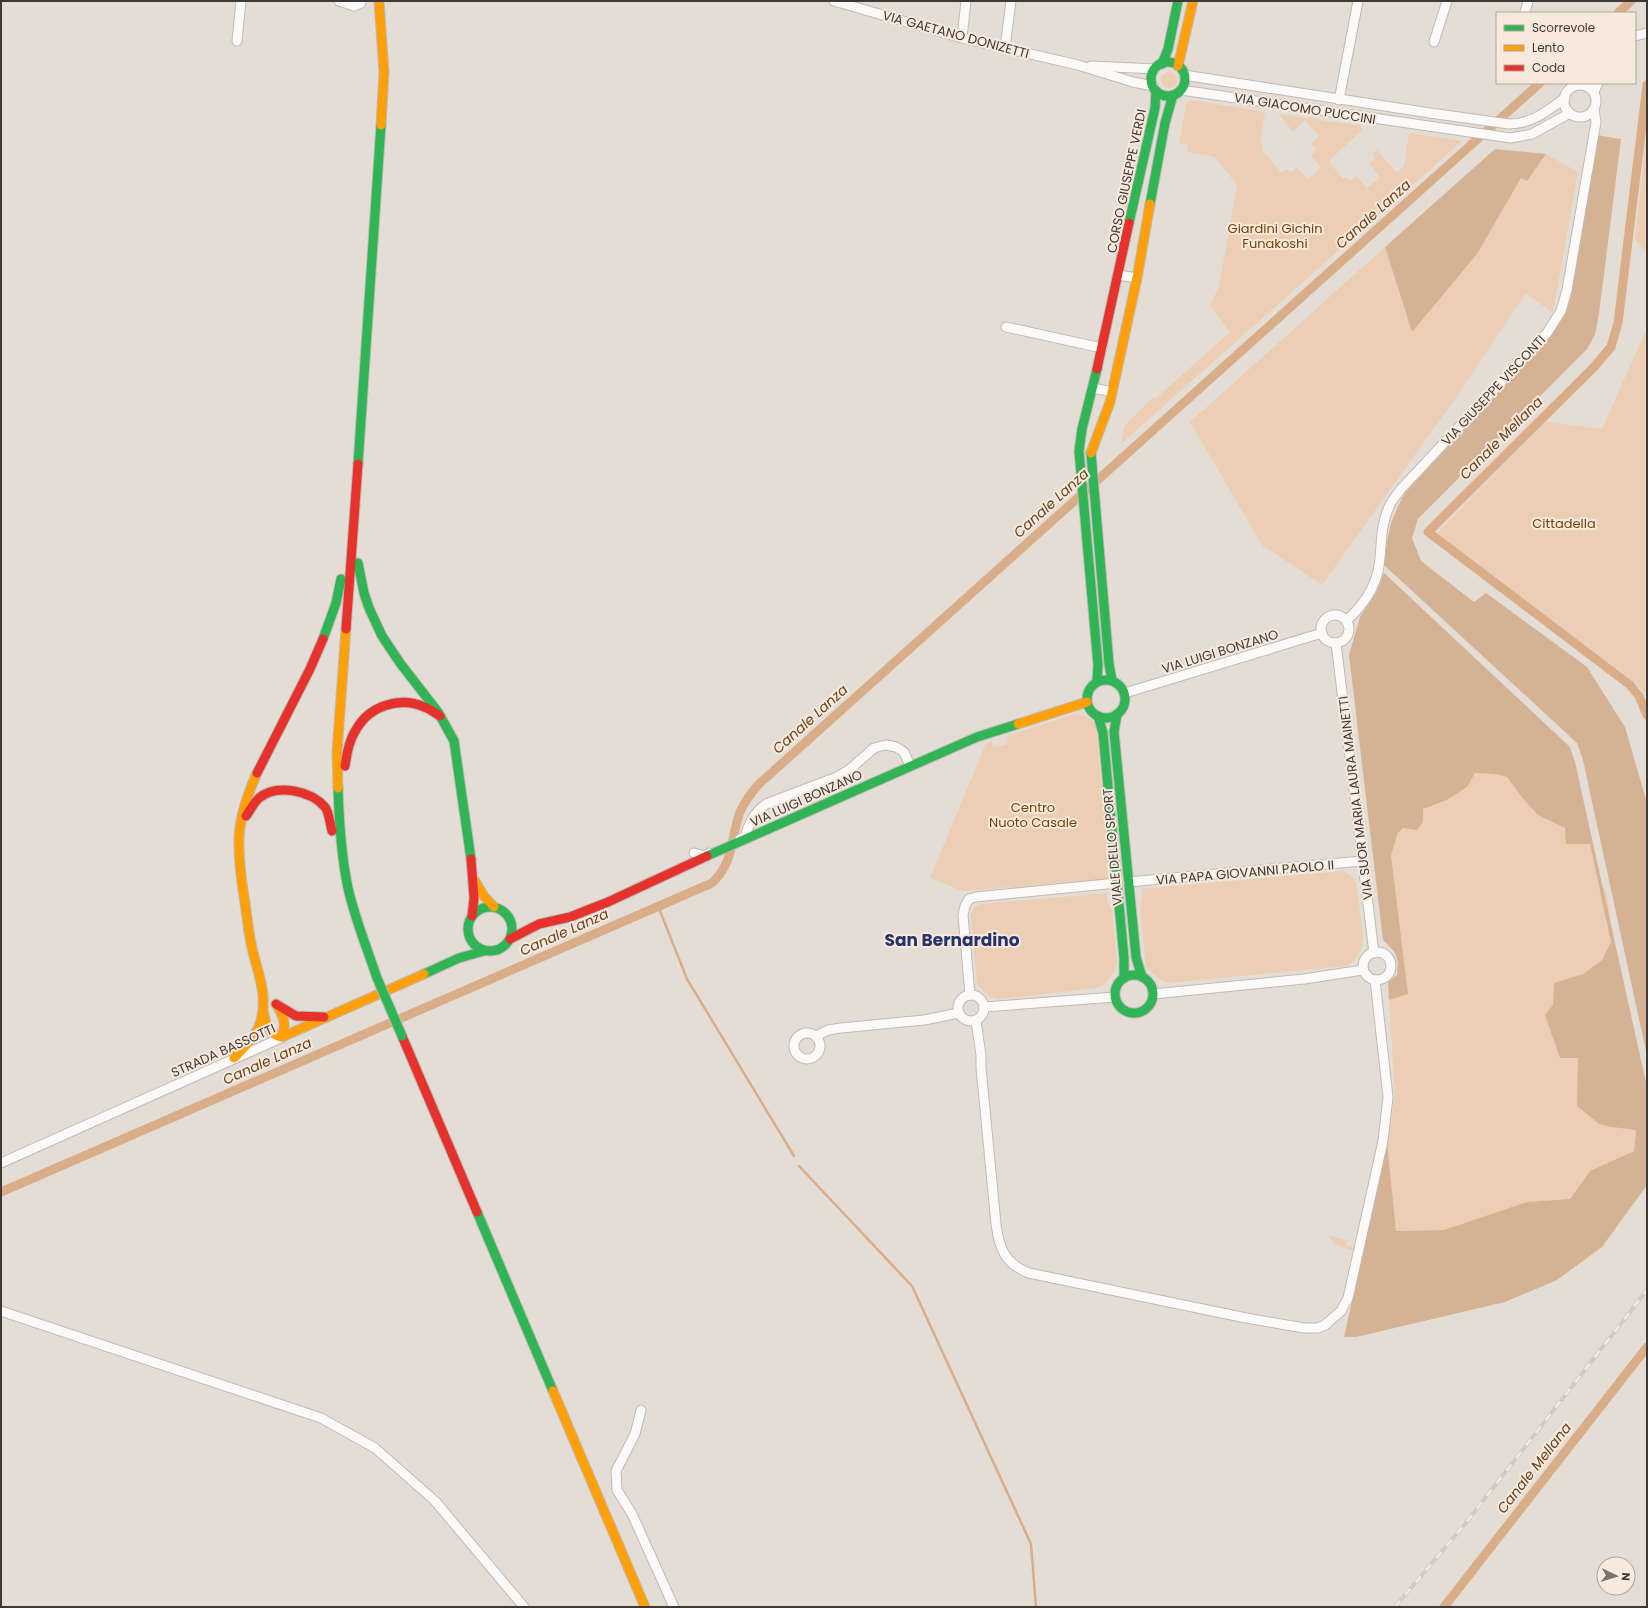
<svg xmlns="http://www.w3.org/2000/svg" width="1648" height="1608" font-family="Poppins,sans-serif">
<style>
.green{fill:#ecceb5}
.forest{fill:#d5b293}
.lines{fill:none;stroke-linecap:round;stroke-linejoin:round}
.stream{stroke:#daad89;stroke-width:2.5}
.canal{stroke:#daad89;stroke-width:9}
.street-casing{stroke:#c0bab5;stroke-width:11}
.fast-casing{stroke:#c0bab5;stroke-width:11}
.slow-casing{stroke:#c0bab5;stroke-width:11}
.jam-casing{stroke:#c0bab5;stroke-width:11}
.street{stroke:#fbfaf9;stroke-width:9}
.fast{stroke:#30b455;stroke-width:9}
.slow{stroke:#ff9f0a;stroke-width:9}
.jam{stroke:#e5322d;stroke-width:9}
.rail-casing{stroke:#cdcbc9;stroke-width:4}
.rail{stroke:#f8e9dd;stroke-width:2.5;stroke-dasharray:8;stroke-linecap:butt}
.fast-bridge-casing{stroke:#c0bab5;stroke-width:11;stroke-linecap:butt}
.fast-bridge{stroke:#30b455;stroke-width:9}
.labels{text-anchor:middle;stroke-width:4;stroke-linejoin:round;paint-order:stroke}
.street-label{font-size:13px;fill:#3f3935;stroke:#f8e9dd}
.park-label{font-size:13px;fill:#784100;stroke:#f8e9dd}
.water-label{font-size:14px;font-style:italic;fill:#6a411c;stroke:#f8e9dd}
.district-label{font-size:17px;font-weight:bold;fill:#25326b;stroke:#f8e9dd}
</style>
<rect width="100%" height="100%" fill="#e4ddd6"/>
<!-- green -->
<g class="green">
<circle cx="1169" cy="80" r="8"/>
<polygon points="1191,100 1265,112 1260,142 1262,142 1262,150 1282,173 1287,169 1291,173 1297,167 1308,179 1321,168 1311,155 1317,150 1311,143 1319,136 1305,120 1293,132 1279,114 1362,126 1362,130 1330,160 1330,163 1343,179 1346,177 1350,181 1356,176 1367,188 1380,177 1369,164 1375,159 1372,154 1377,150 1397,173 1404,166 1409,133 1462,141 1122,443 1124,426 1153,397 1155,399 1230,332 1210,306 1219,286 1237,185 1215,157 1187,152 1188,145 1179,144 1186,103"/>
<polygon points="1647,127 1647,253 1635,240"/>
<polygon points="1546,154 1578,172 1553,313 1526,293 1465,385 1322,585 1262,545 1190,422 1385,247 1412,331 1477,254 1521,178 1527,181"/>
<polygon points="1647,328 1647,697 1637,684 1437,533 1546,422 1602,429"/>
<path d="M1074 714C1083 714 1090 718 1096 725L1109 862 1106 863 1108 879 963 891 930 878 986 743 992 741 993 747 1008 744 1007 736Z"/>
<path d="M1475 773 1494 774 1507 777 1524 800 1538 815 1566 828 1590 844 1597 877 1606 892 1609 905 1610 919 1609 930 1611 942 1602 960 1583 974 1554 983 1553 1005 1578 1058V1078L1612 1127 1636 1129 1634 1151 1590 1171 1570 1199 1527 1202 1444 1230 1396 1231 1387 1142 1395 1096 1389 1000 1408 994 1391 855C1400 829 1397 830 1423 822V809L1447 800 1467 787Z"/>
<path d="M1343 871 1352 877 1356 881C1357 896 1365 934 1362 946 1360 955 1354 961 1347 966L1168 983C1159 980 1153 973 1146 967L1140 908 1142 899 1141 889Z"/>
<path d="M1107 893V901L1112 910 1117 963C1115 973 1106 986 1096 988L1001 999C990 999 983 992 977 983L971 917C972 910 973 907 980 904Z"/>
<polygon points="1328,1236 1348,1240 1346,1245 1357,1248 1356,1252 1335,1244"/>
</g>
<!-- forest -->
<g class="forest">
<path d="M1596 135 1621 139 1599 314 1595 335 1587 349 1418 519 1412 538 1421 561 1474 602 1486 593 1587 667 1625 727 1647 803V1056L1583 760 1577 743 1384 565C1388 533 1389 520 1406 492L1551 335 1566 313 1572 291Z"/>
<polygon points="1495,149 1546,154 1527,181 1521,178 1477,254 1412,332 1385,247"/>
<path d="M1384 573 1570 747 1575 762 1647 1087V1185L1602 1247 1557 1280 1505 1302 1356 1337H1344L1387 1142 1396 1231 1444 1230 1527 1202 1570 1199 1590 1171 1634 1151 1636 1130 1612 1127 1599 1124 1577 1106 1578 1058H1560L1545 1015 1553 1005 1554 983 1583 974 1602 960 1611 942 1590 844H1566L1565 828 1538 815 1524 800 1507 777 1494 774 1475 773 1467 787 1447 800 1423 809V822L1417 830 1403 828 1398 833 1391 855 1408 994 1389 1000 1388 982 1397 975C1399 956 1397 953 1383 940L1349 655 1360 617 1376 593Z"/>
</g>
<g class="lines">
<!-- stream -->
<g class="stream">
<polyline points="658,906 687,979 794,1156"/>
<polyline points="799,1166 912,1286 1031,1544 1036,1607"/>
</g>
<!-- canal -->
<g class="canal">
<polyline points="1618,13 1631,1"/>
<polyline points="1647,85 1618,323 1611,347 1594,367 1428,532 1630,685 1639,696 1647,715"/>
<path d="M1 1192 712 883C735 861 730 839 740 812 745 801 751 793 759 784L1540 83"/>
<polyline points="1444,1607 1647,1347"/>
</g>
<defs>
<g id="street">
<polyline points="339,1 354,6 361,3 361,1"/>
<polyline points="834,1 962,38 1078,65 1133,82 1153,86"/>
<polyline points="1525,13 1528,1"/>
<polyline points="1635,36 1647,33"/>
<polyline points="962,38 966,1"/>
<polyline points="237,41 241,1"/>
<polyline points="1434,42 1447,1"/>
<polyline points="1005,48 1011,1"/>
<polyline points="1091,66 1155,69"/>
<path d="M1184 75 1430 113 1509 124C1532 124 1547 111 1565 98"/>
<circle cx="1580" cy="101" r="16"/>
<polyline points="1181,90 1511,138 1532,134 1570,113"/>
<polyline points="1594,92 1598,83"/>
<polyline points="1339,100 1358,1"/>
<polyline points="1118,275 1137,278"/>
<polyline points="1006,327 1102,348"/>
<polyline points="1093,388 1112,392"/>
<circle cx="1335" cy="629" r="14"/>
<path d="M1346 621C1362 607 1376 587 1379 566 1382 546 1380 526 1389 507 1391 501 1397 495 1401 489L1547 333 1561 311 1567 290 1596 122 1594 109"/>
<polyline points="1336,643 1374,953"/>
<polyline points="1125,693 1322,633"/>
<path d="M740 839 745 837C749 823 754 813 766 804L837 777 849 770 874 748 886 745 896 747 904 752 910 766"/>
<polyline points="694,853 705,856 709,853"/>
<polyline points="1128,882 1362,861"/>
<circle cx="1377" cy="966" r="14"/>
<polyline points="1153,994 1304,979 1363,970"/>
<circle cx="971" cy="1008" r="13"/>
<polyline points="970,995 963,915 965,906 969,899 976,897 1117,883"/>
<polyline points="984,1007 1115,997"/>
<path d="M976 1021 981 1055V1068L996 1224C999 1248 1005 1264 1029 1273L1246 1318 1304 1328H1318L1325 1325 1341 1311 1348 1298 1383 1141 1388 1097 1375 980"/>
<circle cx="807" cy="1046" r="13"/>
<polyline points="816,1036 828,1030 841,1028 924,1020 959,1013"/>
<polyline points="1,1163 281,1038"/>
<polyline points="1,1311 321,1418 375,1448 435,1501 524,1607"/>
<polyline points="641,1410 635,1434 616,1471 617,1490 632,1514 674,1607"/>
</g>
<g id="fast">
<circle cx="1168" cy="79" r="17"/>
<polyline points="1162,64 1168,49 1178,1"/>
<polyline points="1150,204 1165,123 1173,95"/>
<polyline points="1129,223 1155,108 1156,91"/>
<polyline points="1091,453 1109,664 1112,680"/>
<polyline points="358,464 381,125"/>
<polyline points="358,563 364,593 369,608 382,636 400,663 438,712 454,741 471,859"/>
<polyline points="323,639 336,603 341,579"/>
<circle cx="1106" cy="699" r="19"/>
<polyline points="1097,681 1098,665 1079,451 1082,429 1097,369"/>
<polyline points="1117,714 1114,732 1136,957 1142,977"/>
<polyline points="1098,716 1103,733 1124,958 1124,978"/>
<path d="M338 788C339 821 341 855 348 888 355 919 367 948 377 978"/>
<polyline points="707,856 977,737 1018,724"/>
<circle cx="490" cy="929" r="22"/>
<polyline points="424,974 459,958 484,951"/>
<circle cx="1134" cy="994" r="19"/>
<polyline points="477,1212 553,1391"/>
</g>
<g id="slow">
<polyline points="379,1 384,72 381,125"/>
<polyline points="1178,66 1193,1"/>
<polyline points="1091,453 1110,402 1137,278 1150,204"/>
<polyline points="1018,724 1087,702"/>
<polyline points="338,788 337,752 346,629"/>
<polyline points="475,881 483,895 494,907"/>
<path d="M263 1011C266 1024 268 1034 282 1037 287 1024 283 1015 276 1004"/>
<polyline points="282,1037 424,974"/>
<path d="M234 1058C246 1045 259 1034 262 1016 267 993 257 970 252 948 248 931 247 914 244 897 236 845 235 822 257 773"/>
<polyline points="553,1391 645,1607"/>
</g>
<g id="jam">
<polyline points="1097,369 1129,223"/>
<polyline points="346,629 358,464"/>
<path d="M345 766C347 753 349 740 357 728 370 706 400 696 424 707 430 709 435 713 440 716"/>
<polyline points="257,773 310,669 323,639"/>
<path d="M246 816C250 811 254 802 259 798 277 783 311 791 325 807 329 812 330 824 332 831"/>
<polyline points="471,859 474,898 472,916"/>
<polyline points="510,939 539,924 570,917 608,902 707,856"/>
<polyline points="276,1004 296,1016 324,1017"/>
<polyline points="402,1036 477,1212"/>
</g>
</defs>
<!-- street casing -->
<use href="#street" class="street-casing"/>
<!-- fast casing -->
<use href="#fast" class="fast-casing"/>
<!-- slow casing -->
<use href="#slow" class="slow-casing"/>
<!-- jam casing -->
<use href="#jam" class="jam-casing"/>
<!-- street -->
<use href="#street" class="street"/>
<!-- fast -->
<use href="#fast" class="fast"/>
<!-- slow -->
<use href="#slow" class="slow"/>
<!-- jam -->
<use href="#jam" class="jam"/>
<defs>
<polyline id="rail" points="1395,1607 1465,1524 1647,1290"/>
</defs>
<!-- rail casing -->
<use href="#rail" class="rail-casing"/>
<!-- rail -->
<use href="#rail" class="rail"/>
<defs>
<polyline id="fast-bridge" points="377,978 402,1036"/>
</defs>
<!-- fast-bridge casing -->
<use href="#fast-bridge" class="fast-bridge-casing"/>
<!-- fast-bridge -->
<use href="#fast-bridge" class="fast-bridge"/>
</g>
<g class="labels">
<!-- street labels -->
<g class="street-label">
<text transform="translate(956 34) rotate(15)" y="5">VIA GAETANO DONIZETTI</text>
<text transform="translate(1305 108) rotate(9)" y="5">VIA GIACOMO PUCCINI</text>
<text transform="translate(1126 181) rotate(-78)" y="5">CORSO GIUSEPPE VERDI</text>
<text transform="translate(1493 390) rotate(-47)" y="5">VIA GIUSEPPE VISCONTI</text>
<text transform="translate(1220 651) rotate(-17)" y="5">VIA LUIGI BONZANO</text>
<text transform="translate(806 798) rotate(-24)" y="5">VIA LUIGI BONZANO</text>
<text transform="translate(1355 798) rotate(-97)" y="5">VIA SUOR MARIA LAURA MAINETTI</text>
<text transform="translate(1112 847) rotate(-95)" y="5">VIALE DELLO SPORT</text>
<text transform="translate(1245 872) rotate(-5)" y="5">VIA PAPA GIOVANNI PAOLO II</text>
<text transform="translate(223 1050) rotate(-24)" y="5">STRADA BASSOTTI</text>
</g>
<!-- park labels -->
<g class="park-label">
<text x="1275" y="233">Giardini Gichin<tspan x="1275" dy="15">Funakoshi</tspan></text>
<text x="1564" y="528">Cittadella</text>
<text x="1033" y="812">Centro<tspan x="1033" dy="15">Nuoto Casale</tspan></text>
</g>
<!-- water labels -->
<g class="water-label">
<text transform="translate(1373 214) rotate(-42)" y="5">Canale Lanza</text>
<text transform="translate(1501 438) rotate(-45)" y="5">Canale Mellana</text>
<text transform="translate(1051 503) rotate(-42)" y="5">Canale Lanza</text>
<text transform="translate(810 719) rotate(-42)" y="5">Canale Lanza</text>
<text transform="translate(564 932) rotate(-24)" y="5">Canale Lanza</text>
<text transform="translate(267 1061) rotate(-24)" y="5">Canale Lanza</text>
<text transform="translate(1534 1468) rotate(-52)" y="5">Canale Mellana</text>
</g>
<!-- district labels -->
<g class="district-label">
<text x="952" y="946">San Bernardino</text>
</g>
</g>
<!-- border -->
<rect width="1648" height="1608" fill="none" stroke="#3f3935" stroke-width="4"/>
<!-- legend -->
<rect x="1496" y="12" width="140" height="72" fill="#f8e9dd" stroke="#aea39a"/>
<rect x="1504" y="25" width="20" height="6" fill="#30b455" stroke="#aea39a"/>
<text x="1532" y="32" font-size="12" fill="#3f3935">Scorrevole</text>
<rect x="1504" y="45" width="20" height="6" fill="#ff9f0a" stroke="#aea39a"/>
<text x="1532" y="52" font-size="12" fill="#3f3935">Lento</text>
<rect x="1504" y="65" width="20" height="6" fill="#e5322d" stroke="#aea39a"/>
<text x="1532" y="72" font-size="12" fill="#3f3935">Coda</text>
<!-- north arrow -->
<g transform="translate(1616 1576) rotate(94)"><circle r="19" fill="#f8e9dd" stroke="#aea39a"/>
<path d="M0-3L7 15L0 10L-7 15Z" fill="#79726d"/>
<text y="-6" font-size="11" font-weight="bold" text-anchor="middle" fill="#3f3935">N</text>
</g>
</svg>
